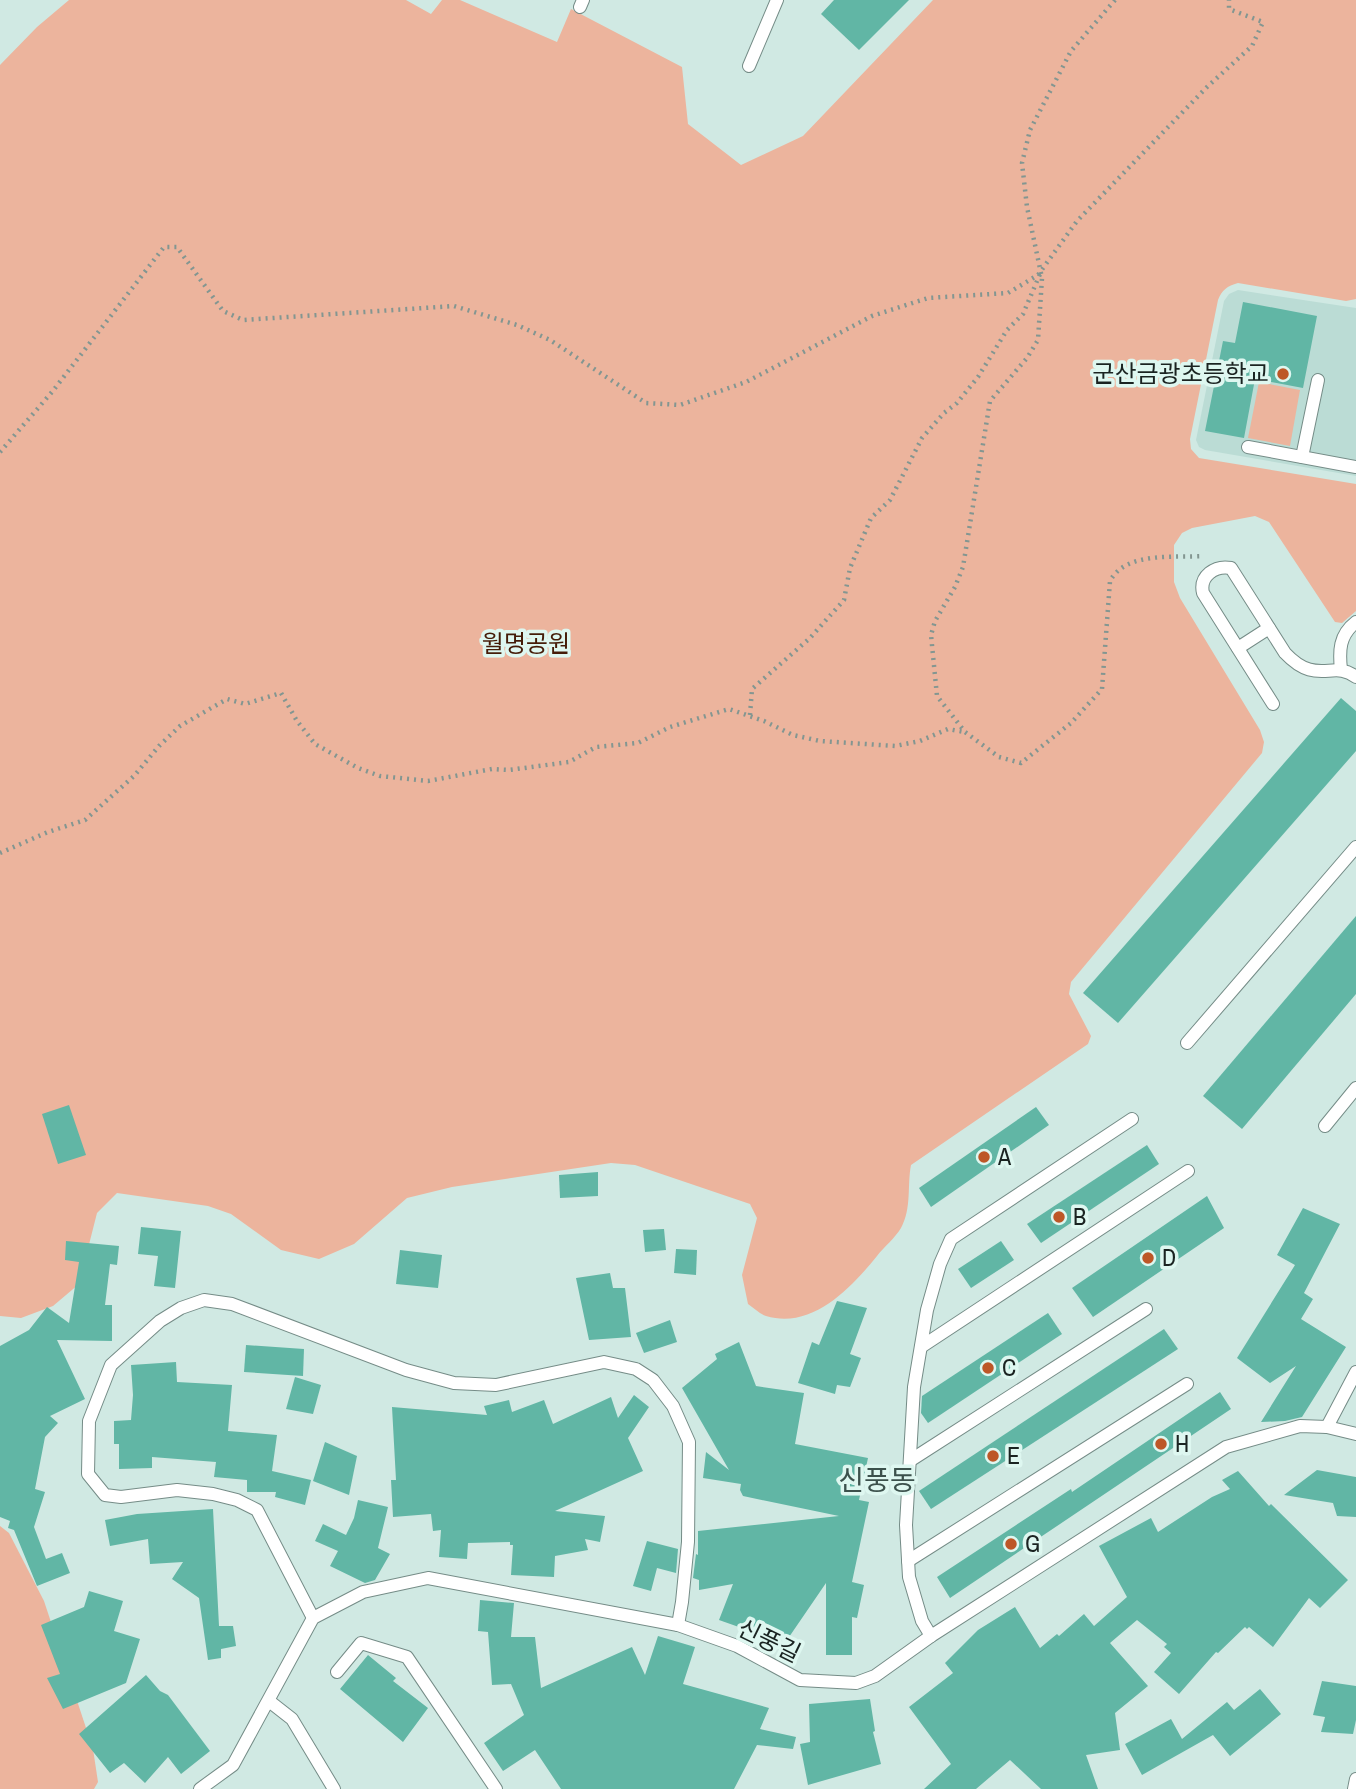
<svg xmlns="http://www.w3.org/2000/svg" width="1356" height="1789" font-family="'Archivo Narrow','Noto Sans KR',sans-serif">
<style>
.built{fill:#bbdcd5}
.green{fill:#ecb49d}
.building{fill:#61b6a5}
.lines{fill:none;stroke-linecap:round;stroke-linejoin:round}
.service-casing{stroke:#758c87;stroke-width:14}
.path{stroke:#839691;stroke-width:4.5;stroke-dasharray:2 5;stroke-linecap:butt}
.service{stroke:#fff;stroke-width:12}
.poi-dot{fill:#bd5727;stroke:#def7f0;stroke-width:2.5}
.labels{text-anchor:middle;stroke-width:7;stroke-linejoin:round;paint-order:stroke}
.poi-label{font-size:24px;fill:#1a2321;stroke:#def7f0;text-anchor:start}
.park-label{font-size:24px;fill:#451c08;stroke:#def7f0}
.street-label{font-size:24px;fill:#1a2321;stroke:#def7f0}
.quarter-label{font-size:28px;fill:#3c514c;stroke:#def7f0}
</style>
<rect width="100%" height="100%" fill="#d0e9e3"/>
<!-- built -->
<polygon class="built" points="1238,290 1356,308 1356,476 1205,450 1199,447 1196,440 1224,301 1229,294"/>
<!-- green -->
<g class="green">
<path d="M69 0H406L431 14 442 0H460L557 42 571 9 682 67 688 124 741 165 803 136 933 0H1356V299L1346 301 1238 283C1227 286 1222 290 1218 300L1190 439 1191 449 1199 458 1356 484V611L1342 623 1335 622 1269 522 1255 516 1192 528 1182 533 1174 545V582L1180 598 1260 730 1264 742 1262 753 1071 982 1069 994 1091 1036 1088 1044 911 1165C907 1185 912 1208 901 1228 895 1238 884 1247 877 1256 851 1288 812 1330 766 1316 760 1314 754 1308 748 1304L742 1275 757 1218 750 1204 635 1165 611 1163 452 1187 407 1198 354 1244 319 1259 281 1250 231 1214 208 1206 117 1193 97 1213 79 1284 53 1306 21 1318 0 1316V65L37 27Z"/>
<polygon points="1259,382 1300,390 1290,446 1248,438"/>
<polygon points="0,1526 9,1533 44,1601 93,1749 98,1782 94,1789 0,1789"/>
</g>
<!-- building -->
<g class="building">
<polygon points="834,0 909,0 859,50 821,14"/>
<polygon points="1243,302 1317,316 1303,388 1255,379 1244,438 1205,431 1223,341 1235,343"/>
<polygon points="1341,698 1356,711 1356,751 1118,1023 1083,993"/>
<polygon points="1356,916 1356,994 1242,1129 1203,1096"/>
<polygon points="69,1105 86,1155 58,1164 42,1114"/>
<polygon points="1036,1107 1049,1125 931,1207 919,1188"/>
<polygon points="1147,1145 1159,1164 1041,1243 1027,1224"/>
<polygon points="598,1172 598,1196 560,1198 559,1175"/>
<polygon points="1207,1196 1224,1228 1093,1317 1072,1288"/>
<polygon points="1303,1208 1340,1224 1304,1293 1313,1299 1301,1319 1346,1347 1302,1417 1285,1421 1261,1422 1296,1366 1270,1383 1237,1358 1295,1265 1277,1255"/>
<polygon points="141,1227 181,1231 175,1288 154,1286 158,1256 138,1254"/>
<polygon points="664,1229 666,1250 645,1252 643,1230"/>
<polygon points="66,1241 119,1246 117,1265 110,1264 105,1305 112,1305 112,1341 57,1340 85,1399 50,1416 58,1423 45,1437 35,1489 45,1492 34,1527 46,1559 62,1553 70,1573 37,1586 14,1530 8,1528 10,1521 0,1517 0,1346 29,1330 47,1307 69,1323 79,1262 65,1260"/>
<polygon points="1001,1241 1014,1260 971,1288 958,1269"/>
<polygon points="676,1249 697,1250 696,1275 674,1273"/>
<polygon points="400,1250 442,1255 438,1288 396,1284"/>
<polygon points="610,1273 613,1288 625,1288 631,1337 589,1340 576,1278"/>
<polygon points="837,1301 867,1308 850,1354 861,1358 850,1387 837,1385 835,1394 798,1383 812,1342 819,1345"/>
<polygon points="1048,1313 1062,1334 928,1423 921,1413 922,1396"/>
<polygon points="670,1320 677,1342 644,1353 636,1333"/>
<polygon points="1164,1329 1178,1349 931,1509 919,1491"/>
<polygon points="739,1342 756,1386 804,1393 795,1444 868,1458 859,1500 869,1502 852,1582 864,1585 857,1618 852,1617 852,1655 826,1655 826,1583 787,1640 763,1621 753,1632 719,1620 733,1584 699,1590 699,1580 693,1578 696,1554 698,1555 698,1531 839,1516 743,1496 740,1490 741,1484 703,1478 706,1452 729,1470 682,1388 717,1359 715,1354"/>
<polygon points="246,1345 304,1349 303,1376 244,1372"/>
<polygon points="176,1362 177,1382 232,1385 228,1431 277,1435 272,1471 311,1480 305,1505 275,1497 276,1492 247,1492 247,1480 214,1477 216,1462 152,1457 152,1468 119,1469 119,1444 114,1444 114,1421 131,1420 133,1395 131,1365"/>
<polygon points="295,1377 321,1385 313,1414 286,1409"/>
<polygon points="1220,1392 1231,1409 950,1598 937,1577 1071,1489 1072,1492"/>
<polygon points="634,1395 649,1407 628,1438 643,1471 555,1511 605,1516 600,1542 585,1539 588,1550 555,1556 554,1577 511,1575 513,1545 510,1545 510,1542 468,1543 467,1559 439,1557 441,1530 433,1531 431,1514 393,1517 391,1480 396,1480 392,1407 487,1415 484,1406 509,1400 512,1412 544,1400 553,1424 611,1397 618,1418"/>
<polygon points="325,1442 357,1456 349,1495 313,1481"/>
<polygon points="1317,1470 1356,1477 1356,1517 1337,1516 1333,1503 1284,1495"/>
<polygon points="1238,1471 1269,1506 1271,1504 1348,1580 1320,1608 1309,1598 1273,1647 1249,1627 1247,1629 1245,1627 1218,1653 1216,1652 1179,1694 1154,1672 1171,1653 1164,1647 1167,1644 1137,1620 1110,1643 1148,1686 1115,1713 1120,1750 1086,1755 1098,1789 1041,1789 1010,1760 976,1789 924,1789 951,1764 909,1707 953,1673 945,1663 978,1630 1015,1607 1040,1648 1057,1634 1059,1636 1084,1614 1094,1626 1127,1597 1099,1546 1151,1518 1158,1532 1212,1497 1230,1489 1222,1480"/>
<polygon points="358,1500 388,1507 378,1548 390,1554 375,1580 365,1583 330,1566 338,1551 315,1541 323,1524 346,1535 354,1518"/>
<polygon points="213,1509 219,1626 233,1626 236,1646 221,1649 221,1658 208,1660 199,1598 172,1579 183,1562 150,1564 148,1539 110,1546 105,1520 137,1514"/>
<polygon points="647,1541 678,1549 676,1573 657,1568 651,1591 633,1586"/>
<polygon points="89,1591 123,1601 114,1631 140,1639 126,1683 63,1709 47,1678 60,1674 41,1625 84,1607"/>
<polygon points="480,1600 514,1603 511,1637 535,1637 541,1688 632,1647 645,1675 658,1636 695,1647 683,1684 769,1708 760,1729 796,1737 793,1749 757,1745 734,1789 561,1789 535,1750 503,1771 484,1743 524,1715 511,1684 492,1685 488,1632 478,1631"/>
<polygon points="368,1655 396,1678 393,1681 428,1708 403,1742 340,1689"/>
<polygon points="146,1675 160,1691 168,1695 210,1751 181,1774 168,1757 145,1783 124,1763 110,1773 79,1734"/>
<polygon points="1322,1681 1356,1686 1356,1720 1353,1734 1321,1732 1325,1717 1313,1715"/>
<polygon points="1260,1689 1281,1714 1230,1756 1213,1735 1142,1775 1125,1744 1171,1719 1182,1739 1227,1702 1234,1710"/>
<polygon points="870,1699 875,1731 873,1732 881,1764 808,1785 800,1744 810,1742 809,1704"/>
</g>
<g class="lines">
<defs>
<g id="service">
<polyline points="580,7 583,0"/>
<polyline points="749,66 777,0"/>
<polyline points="1248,447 1356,467"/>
<polyline points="1302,457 1318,380"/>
<polyline points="1238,648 1269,628"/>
<path d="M1341 670C1339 651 1339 635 1356 622"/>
<path d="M1273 704 1203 593C1199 576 1215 565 1231 568L1285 653C1317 687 1333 659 1356 677"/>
<polyline points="1187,1043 1356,847"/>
<polyline points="1325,1126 1356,1088"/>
<polyline points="921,1347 1188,1171"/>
<polyline points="1327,1427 1356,1372"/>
<polyline points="911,1460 1146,1309"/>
<polyline points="908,1561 1187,1384"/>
<polyline points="313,1618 257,1510 237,1500 213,1494 177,1490 121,1497 105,1495 88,1474 89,1421 111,1365 160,1321 181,1308 204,1300 232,1304 406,1370 454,1383 496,1385 604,1362 636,1369 653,1380 673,1406 689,1442 688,1542 682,1602 678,1625"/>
<polyline points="931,1636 922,1621 909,1577 906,1525 914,1387 927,1310 940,1264 951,1239 1132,1119"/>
<polyline points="337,1672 361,1643 407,1657 496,1789"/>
<polyline points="269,1701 292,1719 334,1789"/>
<polyline points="200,1789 233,1765 313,1618 363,1592 428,1578 678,1625 737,1646 800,1680 856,1683 875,1676 931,1636 1226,1447 1300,1426 1327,1427 1356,1434"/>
<polyline points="1354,1789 1356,1779"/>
</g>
</defs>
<!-- service casing -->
<use href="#service" class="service-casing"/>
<!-- path -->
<g class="path">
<path d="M1115 0 1071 51 1030 130 1022 163 1027 207 1042 278 1038 340 1027 358 990 401 963 567 955 587 935 621 931 635 937 696 965 732 999 757 1021 763 1071 723 1102 689 1110 581C1126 551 1174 558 1204 556"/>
<polyline points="0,452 52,392 164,247 177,247 223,311 243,320 454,306 517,325 550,340 646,403 680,405 746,382 872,316 928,298 1008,293 1038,275 1077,221 1207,87 1252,46 1263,22 1229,9 1229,0"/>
<polyline points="750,715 752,689 810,638 844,600 850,568 871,518 890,500 922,438 944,413 957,403 978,377 1007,330 1023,314 1040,274"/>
<polyline points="0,853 48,832 85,820 134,776 159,746 180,726 227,699 245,704 281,693 297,721 315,744 358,768 380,776 428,781 492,769 509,770 569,762 596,747 638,743 670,727 729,709 764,721 793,735 820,741 895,746 920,741 948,729 964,732"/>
</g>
<!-- service -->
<use href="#service" class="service"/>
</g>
<!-- markers -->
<g class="poi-dot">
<circle cx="1283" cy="374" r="7"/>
<circle cx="984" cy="1157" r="7"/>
<circle cx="1059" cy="1217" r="7"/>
<circle cx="1148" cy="1258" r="7"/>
<circle cx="988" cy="1368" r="7"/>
<circle cx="1161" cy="1444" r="7"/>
<circle cx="993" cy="1456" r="7"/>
<circle cx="1011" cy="1544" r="7"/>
</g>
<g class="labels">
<!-- poi labels -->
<g class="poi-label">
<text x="1269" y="382" text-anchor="end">군산금광초등학교</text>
<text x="998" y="1165">A</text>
<text x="1073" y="1225">B</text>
<text x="1162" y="1266">D</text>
<text x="1002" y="1376">C</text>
<text x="1175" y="1452">H</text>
<text x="1007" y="1464">E</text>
<text x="1025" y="1552">G</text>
</g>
<!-- park labels -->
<g class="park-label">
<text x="526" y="652">월명공원</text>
</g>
<!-- street labels -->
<g class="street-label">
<text transform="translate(769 1641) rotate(26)" y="8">신풍길</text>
</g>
<!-- quarter labels -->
<g class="quarter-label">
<text x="877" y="1490">신풍동</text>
</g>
</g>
</svg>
